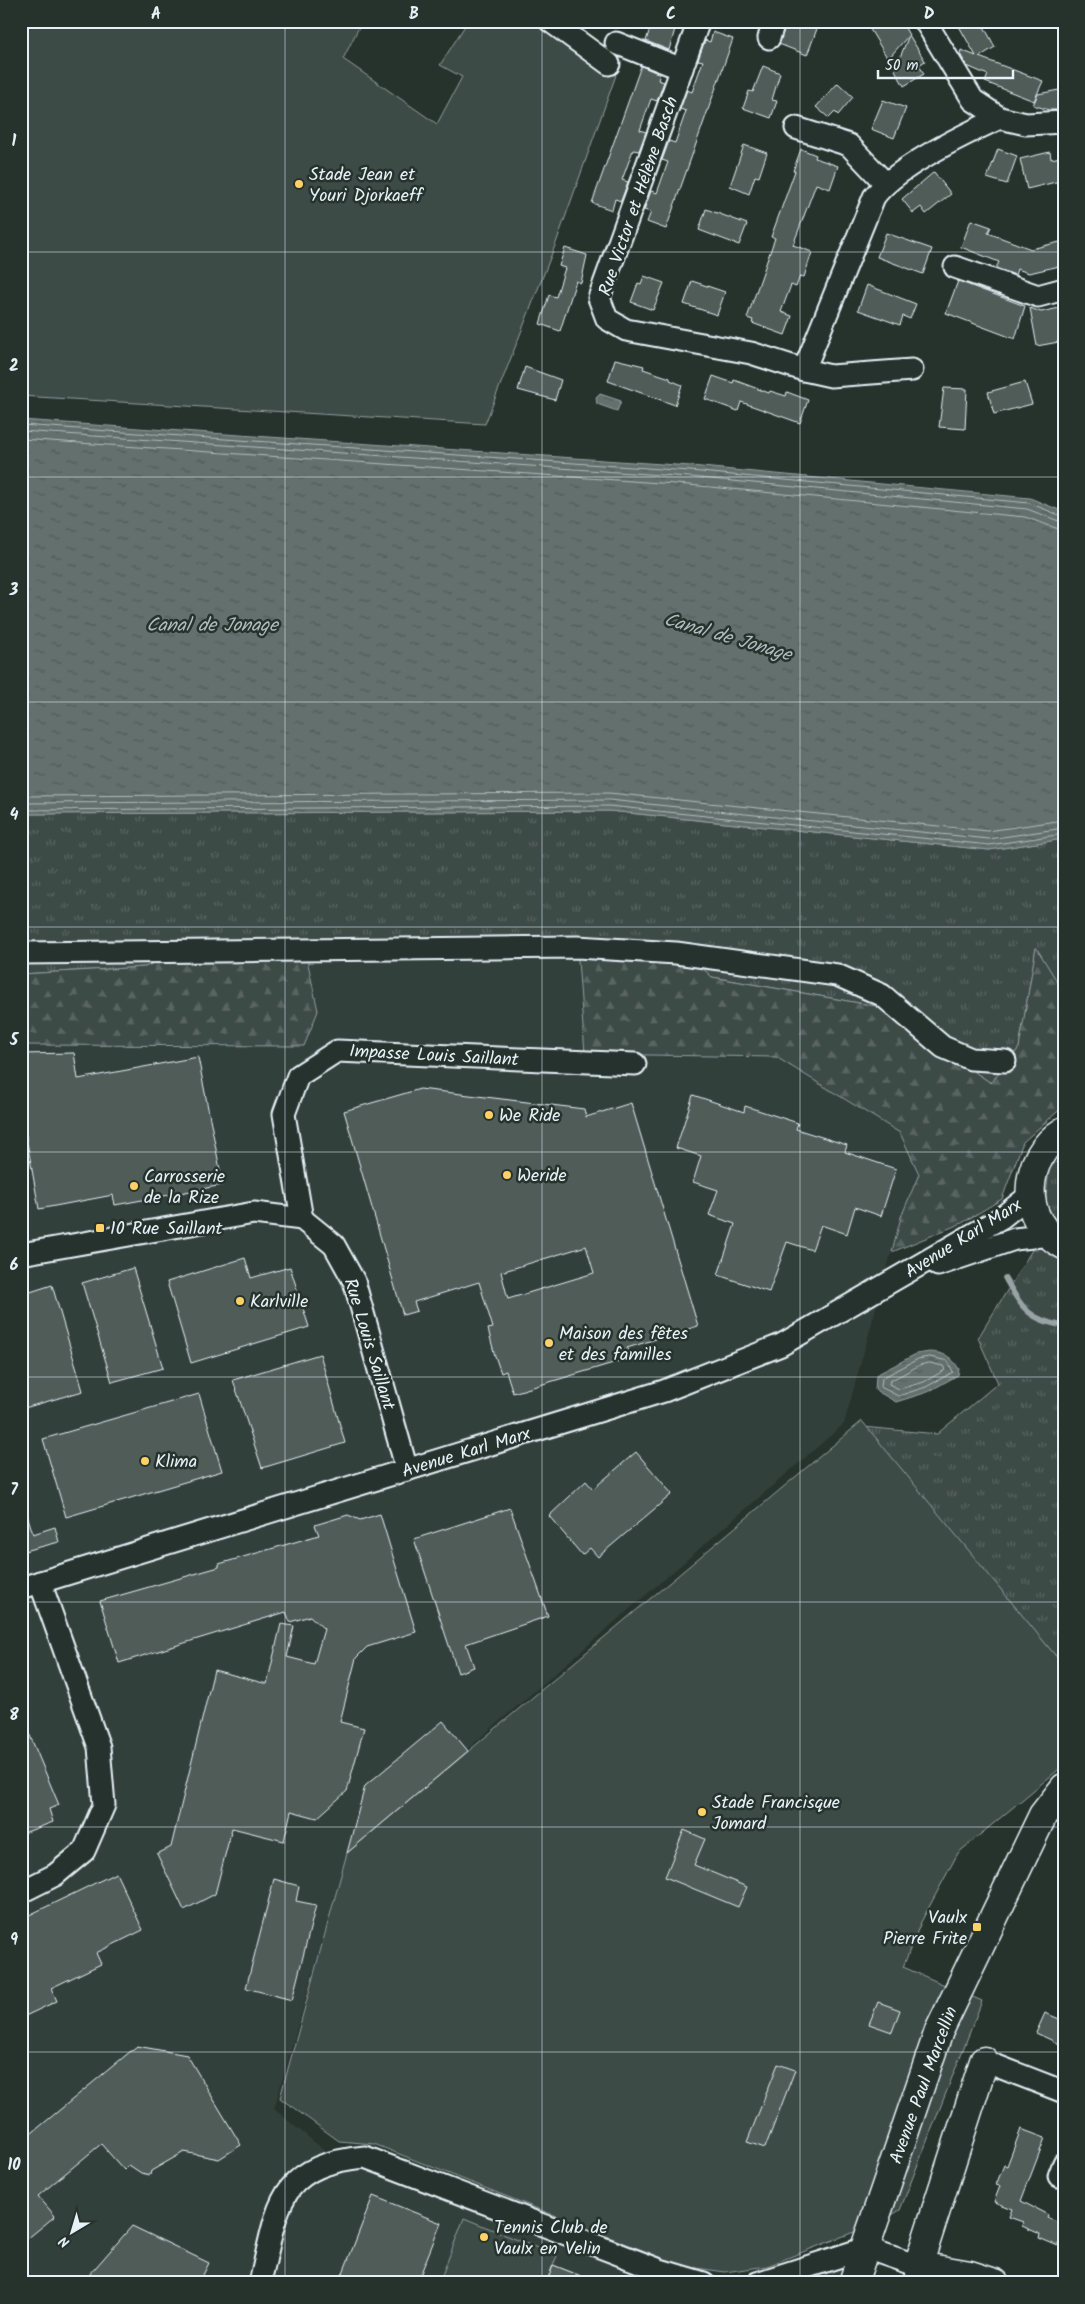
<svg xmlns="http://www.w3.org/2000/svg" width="1085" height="2304" font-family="Kalam,sans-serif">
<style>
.built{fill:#333f3a}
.grass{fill:url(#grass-tufts);stroke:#939ea0}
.forest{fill:url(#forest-firs);stroke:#939ea0}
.pitch{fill:#3e4b47;stroke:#939ea0}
.water{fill:url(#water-ripples);stroke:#98a3a5}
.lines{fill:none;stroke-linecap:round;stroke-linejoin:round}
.shore{stroke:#b3bdc0;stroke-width:1}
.stream{stroke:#98a3a5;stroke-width:5.5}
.building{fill:#505c59;stroke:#e8f1f8;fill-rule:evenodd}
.street-casing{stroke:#e8f1f8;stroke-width:25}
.secondary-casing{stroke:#e8f1f8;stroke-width:31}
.primary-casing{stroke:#e8f1f8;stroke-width:31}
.street{stroke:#26332d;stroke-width:21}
.secondary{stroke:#26332d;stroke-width:28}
.primary{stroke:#26332d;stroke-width:28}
.grid{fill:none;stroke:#e8f1f8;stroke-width:1;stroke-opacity:0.55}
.poi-dot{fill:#ffd166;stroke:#26332d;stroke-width:2}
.labels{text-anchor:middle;stroke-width:5;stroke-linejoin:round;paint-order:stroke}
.poi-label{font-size:18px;fill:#e8f1f8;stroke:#26332d;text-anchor:start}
.street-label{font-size:18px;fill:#e8f1f8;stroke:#26332d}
.water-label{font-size:19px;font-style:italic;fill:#b3bdc0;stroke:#26332d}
.neatline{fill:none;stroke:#e8f1f8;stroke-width:2}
.grid-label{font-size:16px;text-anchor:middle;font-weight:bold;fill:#e8f1f8}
</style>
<defs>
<pattern id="grass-tufts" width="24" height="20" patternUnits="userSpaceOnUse" patternTransform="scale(1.25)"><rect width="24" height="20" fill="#3e4b47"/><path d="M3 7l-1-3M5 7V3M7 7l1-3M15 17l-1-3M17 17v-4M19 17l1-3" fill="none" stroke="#5a6562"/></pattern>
<pattern id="forest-firs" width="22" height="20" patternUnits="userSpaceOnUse" patternTransform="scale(1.25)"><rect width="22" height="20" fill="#3e4b47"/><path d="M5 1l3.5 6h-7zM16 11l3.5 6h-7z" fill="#5a6562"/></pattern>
<pattern id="water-ripples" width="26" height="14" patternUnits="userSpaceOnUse" patternTransform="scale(1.25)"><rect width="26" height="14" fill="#636f6d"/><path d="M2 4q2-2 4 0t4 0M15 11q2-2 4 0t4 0" fill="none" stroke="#535a5a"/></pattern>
</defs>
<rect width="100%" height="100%" fill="#26332d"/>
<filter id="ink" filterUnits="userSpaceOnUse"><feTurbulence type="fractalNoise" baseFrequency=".02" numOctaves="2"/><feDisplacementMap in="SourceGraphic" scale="10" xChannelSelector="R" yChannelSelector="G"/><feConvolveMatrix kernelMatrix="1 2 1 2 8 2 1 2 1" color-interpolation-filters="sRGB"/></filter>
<g filter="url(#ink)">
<!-- built -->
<g class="built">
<polygon points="577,944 622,1053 776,1057 900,1133 919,1174 901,1217 844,1424 347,1853 274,2109 329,2154 677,2283 21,2283 21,997 318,1011 304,945"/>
<polygon points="848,2265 843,2283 791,2283"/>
</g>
<!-- grass -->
<g class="grass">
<polygon points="609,811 989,850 1064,839 1064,993 1036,948 1019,1048 991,1083 876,1006 712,977 676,943 189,946 145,967 21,974 21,814"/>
<polygon points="1064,1154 1064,1666 863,1427 937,1434 998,1383 978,1338 1032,1250 1045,1205 1049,1169"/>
</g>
<!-- forest -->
<g class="forest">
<polygon points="676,943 712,977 876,1006 991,1083 1019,1048 1036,947 1064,993 1064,1106 1023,1142 1002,1199 962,1223 892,1252 901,1217 919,1174 900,1133 776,1057 585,1054 577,947"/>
<polygon points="304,945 318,1011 304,1046 21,1045 21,974 145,967 189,946"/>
</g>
<!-- pitch -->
<g class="pitch">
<polygon points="21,21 362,21 343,59 437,124 462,77 440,65 468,21 538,21 616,75 556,243 485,424 21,396"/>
<polygon points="862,1421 1064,1666 1064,1765 958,1853 921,1922 903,1967 982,2001 900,2210 882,2221 767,2266 725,2272 682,2266 374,2144 339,2141 280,2098 347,1853"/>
<polygon points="464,2218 557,2256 553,2265 599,2283 439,2283"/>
</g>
<!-- water -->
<g class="water">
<polygon points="600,394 621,401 617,411 597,404 596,398"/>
<polygon points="21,420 691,466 1030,498 1064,512 1064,839 989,850 609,811 21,814"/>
<path d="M930 1352C945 1353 951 1356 959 1369L958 1375 928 1392 896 1402 875 1390 876 1375 916 1354Z"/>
</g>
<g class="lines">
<!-- shore -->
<g class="shore">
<polyline points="21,425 690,471 1029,503 1064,517"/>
<polyline points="21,431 690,477 1027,509 1064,523"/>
<polyline points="21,439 689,485 1025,517 1064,531"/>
<polyline points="21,796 609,793 988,831 1064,820"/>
<polyline points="21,803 609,800 989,839 1064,828"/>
<polyline points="21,810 609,806 989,845 1064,834"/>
<polygon points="930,1357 948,1361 953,1372 926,1387 898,1396 881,1387 882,1378 918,1359"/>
<polygon points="930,1363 943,1366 945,1370 924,1382 899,1389 889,1384 890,1381 920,1365"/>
</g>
<!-- stream -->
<path class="stream" d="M1005 1278C1022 1308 1028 1320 1064 1326"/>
</g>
<!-- building -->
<g class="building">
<polygon points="787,21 820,21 807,55 779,44"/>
<polygon points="865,21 901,21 909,35 888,59"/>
<polygon points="956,21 981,21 995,47 979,57 1043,81 1034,101 985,82 988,75 967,66 960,54 961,50 976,56"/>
<polygon points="652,22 675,29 669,50 646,41"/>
<polygon points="713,32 733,39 666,229 647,222 651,212 644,210 651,191 657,193 668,162 662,160 669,141 675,143 686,111 680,109 687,90 692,92 703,61 698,60 705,40 710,42"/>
<polygon points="909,35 925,61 919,65 924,74 904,86 895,70"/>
<polygon points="641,66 660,74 658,80 664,82 657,101 651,99 640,130 646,132 639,151 633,150 622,180 628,182 621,201 615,199 612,210 592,203"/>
<polygon points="763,66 780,73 772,100 777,101 771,118 743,108 749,91 753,92"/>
<polygon points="838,83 853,97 838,115 835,112 829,118 816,107"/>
<polygon points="1064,89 1064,110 1049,110 1033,105 1038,94"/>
<polygon points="883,100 906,108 894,138 871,129"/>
<polygon points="744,145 767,153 759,177 755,176 749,194 730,186"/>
<polygon points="801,149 816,155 815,158 838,166 830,189 816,184 793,245 812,252 804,277 800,276 796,287 791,285 781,312 792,316 785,335 752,323 753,320 747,318 775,238 771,237 795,171 793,171"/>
<polygon points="998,149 1017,156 1007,184 987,178"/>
<polygon points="1050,152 1051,159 1061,157 1064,180 1027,189 1020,159"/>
<polygon points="934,172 951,194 926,214 921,207 913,213 902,199"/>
<polygon points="706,209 747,224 739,245 699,230"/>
<polygon points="971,220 991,227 988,233 1031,249 1064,241 1064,265 1029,273 1017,269 1015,275 996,268 999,262 961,247"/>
<polygon points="886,233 932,249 923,274 877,257"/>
<polygon points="565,248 587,255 581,283 576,281 560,331 540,324 549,295 556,297 565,268 559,266"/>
<polygon points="644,276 664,283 653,310 631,302 638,283 641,284"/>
<polygon points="692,281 725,292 717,315 684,304"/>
<polygon points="958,281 1025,306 1015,339 946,313"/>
<polygon points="867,285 916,304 910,319 903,316 900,325 858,310"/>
<polygon points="1064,307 1064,341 1037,346 1030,308 1041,312"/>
<polygon points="615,359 644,366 643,369 670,378 670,380 682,385 675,405 608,381"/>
<polygon points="525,367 561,380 555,400 518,390"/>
<polygon points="713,376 733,383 734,380 769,393 770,391 786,396 787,392 808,400 800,423 741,402 738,411 705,399"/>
<polygon points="1025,382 1032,404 994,414 988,392"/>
<polygon points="944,388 967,389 965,429 939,427"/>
<polygon points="74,1053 78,1079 198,1057 223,1185 115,1205 113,1195 39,1209 21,1108 21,1054"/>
<path d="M420 1089 584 1109 586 1117 631 1103 698 1326 627 1348 630 1358 513 1393 506 1371 501 1373 495 1356 488 1329 493 1328 479 1282 414 1302 417 1311 403 1315 344 1111ZM586 1246 594 1273 508 1299 501 1272Z"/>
<polygon points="693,1095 744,1112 745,1106 798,1123 796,1129 847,1145 845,1152 896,1169 881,1216 855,1207 847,1234 821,1225 812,1250 787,1242 769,1292 718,1275 735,1224 709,1215 718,1190 693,1182 701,1156 676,1148"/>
<polygon points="245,1258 251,1278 290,1267 309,1327 191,1363 167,1282"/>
<polygon points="133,1268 163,1368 112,1382 82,1283"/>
<polygon points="52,1285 83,1391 21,1409 21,1295"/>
<polygon points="320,1354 345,1443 262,1468 233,1380"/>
<polygon points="199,1394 222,1471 66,1517 43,1439"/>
<polygon points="636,1452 672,1494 598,1557 590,1548 582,1555 549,1516 586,1481 593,1489"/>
<polygon points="25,1508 33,1534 55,1527 59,1542 21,1552 21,1509"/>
<polygon points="510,1508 548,1616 466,1644 474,1667 458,1673 414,1539"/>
<polygon points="380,1514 416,1632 367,1647 356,1658 340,1722 364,1728 347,1791 317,1818 291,1811 284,1841 232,1828 215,1894 184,1910 157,1854 171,1847 214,1670 267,1684 281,1624 294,1626 287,1657 314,1664 324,1629 310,1616 290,1622 286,1612 119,1663 100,1601 219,1567 219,1564 319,1535 315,1525 348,1515 360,1520"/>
<polygon points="21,1714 59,1805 49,1809 53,1822 21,1834"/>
<polygon points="443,1721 468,1751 347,1853 365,1786"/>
<polygon points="684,1830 705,1839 694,1865 747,1887 738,1907 665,1877"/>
<polygon points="116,1873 143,1930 96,1953 101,1964 51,1988 57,2001 21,2018 21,1919"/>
<polygon points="274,1879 299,1886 296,1901 316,1905 292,2000 246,1988"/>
<polygon points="878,2002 900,2010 892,2032 869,2024"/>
<polygon points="1045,2013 1064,2021 1064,2046 1036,2033"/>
<polygon points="137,2046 187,2055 241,2145 219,2159 184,2152 151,2171 150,2175 141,2173 129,2165 124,2170 101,2144 38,2196 55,2216 21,2244 21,2142"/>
<polygon points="778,2064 795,2070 765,2148 747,2142"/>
<polygon points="1021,2129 1045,2138 1021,2201 1048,2215 1047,2218 1064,2225 1064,2244 1060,2243 1058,2246 1039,2238 1040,2234 1022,2226 1023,2222 1009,2217 1012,2209 994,2202 1000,2186 996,2185 1004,2165 1007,2166"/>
<polygon points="373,2196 441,2223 417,2283 339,2283"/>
<polygon points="132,2226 209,2263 199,2283 82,2283"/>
<polygon points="553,2265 596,2282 596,2283 546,2283"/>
</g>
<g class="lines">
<defs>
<g id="street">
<polyline points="550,21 609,64"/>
<polyline points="699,21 599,298 607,319 626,330 751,353 804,370 831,376 912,370"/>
<polyline points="925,21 973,100 1000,118 1026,124 1064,122"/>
<polyline points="769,38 774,21"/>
<polyline points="616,43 682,69"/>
<polyline points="796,128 849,145 885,183"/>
<polyline points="955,267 1038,296 1064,289"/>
<path d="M804 370 874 197C896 167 965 134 1000 118"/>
<polyline points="21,953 577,947 676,953 837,975 882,995 943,1047 971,1059 1005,1061"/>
<polyline points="302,1219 284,1114 298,1076 337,1051 635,1064"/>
<polyline points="21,1254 254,1213 302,1219 334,1245 354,1281 407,1470"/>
<polyline points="938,1265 1015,1239 1050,1235"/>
<polyline points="21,1588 664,1391 781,1345 1001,1218 1030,1195"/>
<polyline points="21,1892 55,1875 84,1851 104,1805 99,1747 40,1582"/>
<polyline points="984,2061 1064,2092"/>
<polyline points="1059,2176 1064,2163"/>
<path d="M260 2283C278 2208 276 2165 365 2157L660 2270 704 2283"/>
<polyline points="757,2283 866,2248 918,2266"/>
</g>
<polyline id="secondary" points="918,2266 970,2275 995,2283"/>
<g id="primary">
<path d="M1064 1131C1022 1156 1017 1222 1064 1245"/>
<polyline points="918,2266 984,2061"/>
<polyline points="853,2283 939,2031 1043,1815 1064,1788"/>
</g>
</defs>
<!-- street casing -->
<use href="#street" class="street-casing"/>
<!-- secondary casing -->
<use href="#secondary" class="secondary-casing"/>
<!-- primary casing -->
<use href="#primary" class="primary-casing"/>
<!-- street -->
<use href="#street" class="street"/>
<!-- secondary -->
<use href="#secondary" class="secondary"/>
<!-- primary -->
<use href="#primary" class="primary"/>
</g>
</g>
<!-- grid -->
<path class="grid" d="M285 21V2283M542 21V2283M800 21V2283M21 252H1064M21 477H1064M21 702H1064M21 927H1064M21 1152H1064M21 1377H1064M21 1602H1064M21 1827H1064M21 2052H1064"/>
<!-- markers -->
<g class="poi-dot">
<circle cx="299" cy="184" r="5"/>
<circle cx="489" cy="1115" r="5"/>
<circle cx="507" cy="1175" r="5"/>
<circle cx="134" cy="1186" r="5"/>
<rect x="95" y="1223" width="10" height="10" rx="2.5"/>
<circle cx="240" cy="1301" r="5"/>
<circle cx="549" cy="1343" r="5"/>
<circle cx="145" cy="1461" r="5"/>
<circle cx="702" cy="1812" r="5"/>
<rect x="972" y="1922" width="10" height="10" rx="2.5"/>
<circle cx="484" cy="2237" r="5"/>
</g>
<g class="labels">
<!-- poi labels -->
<g class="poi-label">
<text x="309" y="180">Stade Jean et<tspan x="309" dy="21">Youri Djorkaeff</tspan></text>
<text x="499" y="1121">We Ride</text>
<text x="517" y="1181">Weride</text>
<text x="144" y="1182">Carrosserie<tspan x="144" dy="21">de la Rize</tspan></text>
<text x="110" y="1234">10 Rue Saillant</text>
<text x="250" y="1307">Karlville</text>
<text x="559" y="1339">Maison des fêtes<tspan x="559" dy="21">et des familles</tspan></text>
<text x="155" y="1467">Klima</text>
<text x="712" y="1808">Stade Francisque<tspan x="712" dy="21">Jomard</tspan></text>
<text x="967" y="1923" text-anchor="end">Vaulx<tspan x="967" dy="21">Pierre Frite</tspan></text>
<text x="494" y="2233">Tennis Club de<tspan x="494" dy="21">Vaulx en Velin</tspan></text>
</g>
<!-- street labels -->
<g class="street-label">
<text transform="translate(638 196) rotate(-71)" y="6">Rue Victor et Hélène Basch</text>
<text transform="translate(434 1055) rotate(3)" y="6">Impasse Louis Saillant</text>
<text transform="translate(963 1238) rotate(-32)" y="6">Avenue Karl Marx</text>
<text transform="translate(370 1344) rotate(73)" y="6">Rue Louis Saillant</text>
<text transform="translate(466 1452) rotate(-17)" y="6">Avenue Karl Marx</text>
<text transform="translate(923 2085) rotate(-70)" y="6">Avenue Paul Marcellin</text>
</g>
<!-- water labels -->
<g class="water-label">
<text x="212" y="631">Canal de Jonage</text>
<text transform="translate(728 636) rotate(16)" y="7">Canal de Jonage</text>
</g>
</g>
<!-- margin -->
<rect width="1085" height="2304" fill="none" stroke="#26332d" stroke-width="55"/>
<!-- north arrow -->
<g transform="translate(72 2232) rotate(218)" stroke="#26332d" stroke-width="4" paint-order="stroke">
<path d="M0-4L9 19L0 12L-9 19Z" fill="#e8f1f8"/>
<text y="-8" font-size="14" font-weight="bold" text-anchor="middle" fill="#e8f1f8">N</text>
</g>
<!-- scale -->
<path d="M878 70v8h135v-8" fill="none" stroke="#e8f1f8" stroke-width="2.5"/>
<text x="885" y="70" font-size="15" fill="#e8f1f8" stroke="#26332d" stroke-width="4" paint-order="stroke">50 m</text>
<rect x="28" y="28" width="1030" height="2248" class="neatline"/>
<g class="grid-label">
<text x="156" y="19">A</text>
<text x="414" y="19">B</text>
<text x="671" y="19">C</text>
<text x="929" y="19">D</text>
<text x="14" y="146">1</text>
<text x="14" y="371">2</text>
<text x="14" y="595">3</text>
<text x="14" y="820">4</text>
<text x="14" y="1045">5</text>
<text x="14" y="1270">6</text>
<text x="14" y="1495">7</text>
<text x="14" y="1720">8</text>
<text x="14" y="1945">9</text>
<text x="14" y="2170">10</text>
</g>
</svg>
